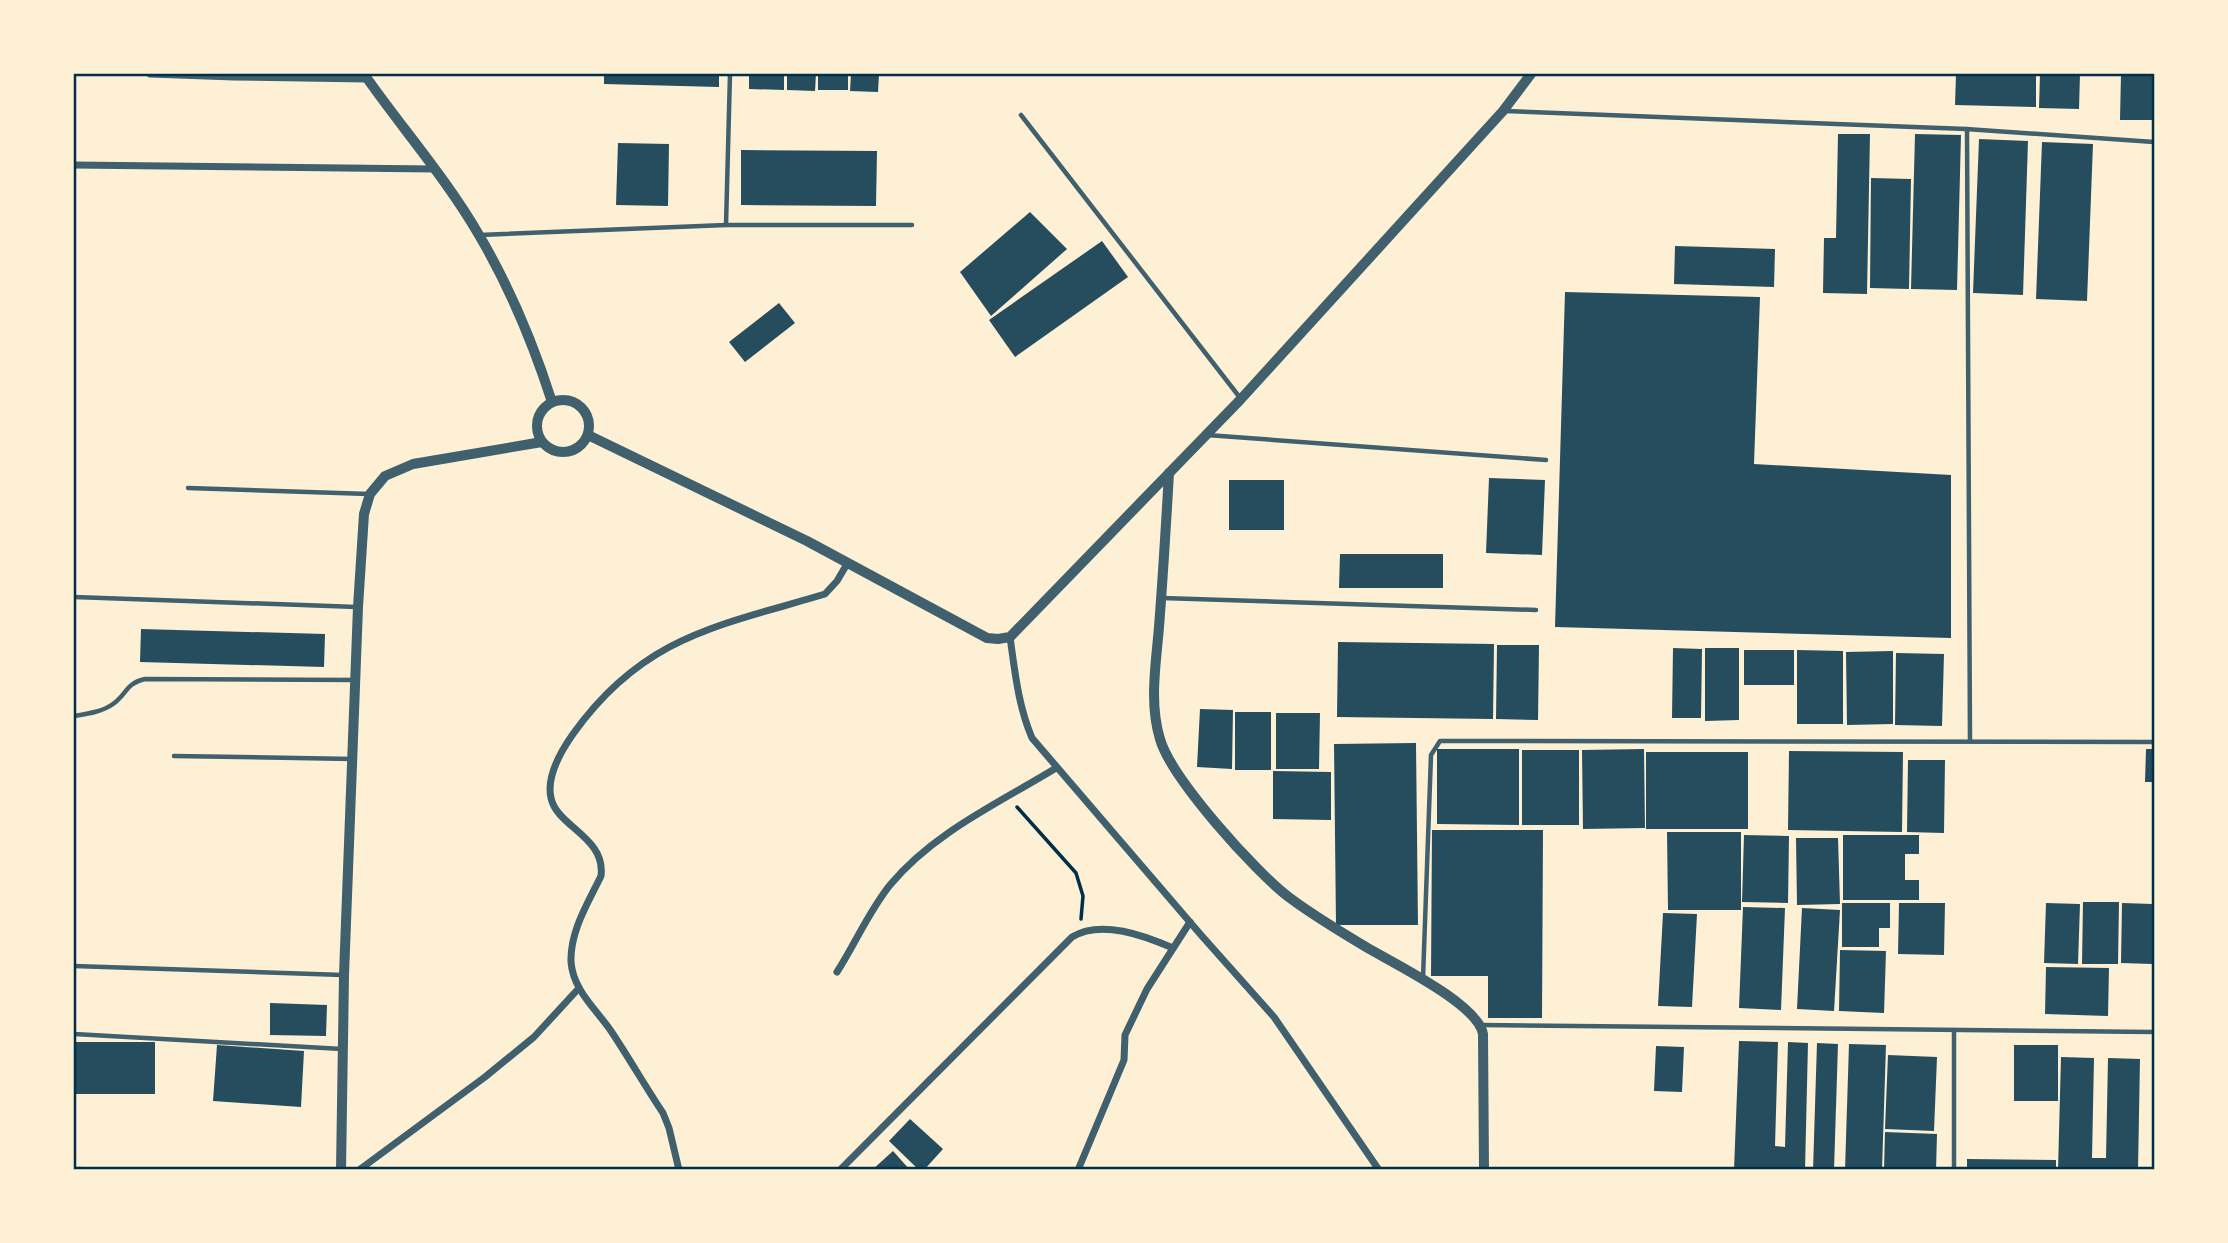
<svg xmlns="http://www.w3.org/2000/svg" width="2228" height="1243" font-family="'Roboto Serif',serif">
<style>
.building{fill:#264d5e}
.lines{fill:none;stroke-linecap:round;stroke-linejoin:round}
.path{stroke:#003049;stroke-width:3.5}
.service{stroke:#3f606c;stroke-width:4.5}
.minor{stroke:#3f606c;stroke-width:7}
.tertiary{stroke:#3f606c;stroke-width:10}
.neatline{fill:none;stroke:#003049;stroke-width:2.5}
</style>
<rect width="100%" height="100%" fill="#fdf0d5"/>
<!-- building -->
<g class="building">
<polygon points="604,74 719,74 719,87 604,84"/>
<polygon points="749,74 784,74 784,90 749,89"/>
<polygon points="787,74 816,74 815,91 787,90"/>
<rect x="818" y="74" width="30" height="16"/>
<polygon points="851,74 879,74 878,92 850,91"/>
<polygon points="1956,74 2036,74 2036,107 1955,105"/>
<polygon points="2040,74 2080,74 2079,109 2039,108"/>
<polygon points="2121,74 2154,74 2154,120 2120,120"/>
<polygon points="1838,134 1870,134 1867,294 1823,293 1824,238 1836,238"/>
<polygon points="1915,134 1961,135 1957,290 1911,289"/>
<polygon points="1979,139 2028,141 2023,295 1973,293"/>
<polygon points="2042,142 2093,144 2087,301 2036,299"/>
<polygon points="618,143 669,144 668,206 616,205"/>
<polygon points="741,150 877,151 876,206 741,205"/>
<polygon points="1871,178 1911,179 1909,289 1870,288"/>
<polygon points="1030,212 1067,249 991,316 960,272"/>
<polygon points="1102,241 1128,277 1015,357 989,320"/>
<polygon points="1675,246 1775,249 1774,287 1674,284"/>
<polygon points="1565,292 1760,297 1754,464 1951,475 1951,638 1555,627"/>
<polygon points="779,303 795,323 745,362 729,342"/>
<polygon points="1489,478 1545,480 1542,555 1486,553"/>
<rect x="1229" y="480" width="55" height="50"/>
<polygon points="1340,554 1443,554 1443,588 1339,588"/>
<polygon points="141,629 325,634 324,667 140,662"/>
<polygon points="1338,642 1494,644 1493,719 1337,717"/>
<polygon points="1497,645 1539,645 1538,720 1496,719"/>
<polygon points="1673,648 1702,649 1701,718 1672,718"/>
<polygon points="1705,648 1739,648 1739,720 1705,721"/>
<rect x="1744" y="650" width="50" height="35"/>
<polygon points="1797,650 1843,651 1843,724 1797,724"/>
<polygon points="1893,651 1893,724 1847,725 1846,652"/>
<polygon points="1896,653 1944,654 1942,726 1895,725"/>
<polygon points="1200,709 1233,710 1232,769 1197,767"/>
<rect x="1235" y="712" width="36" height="58"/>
<polygon points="1276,713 1320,713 1319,769 1276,769"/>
<polygon points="1416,743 1418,925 1336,925 1334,744"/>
<polygon points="1437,749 1519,749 1519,825 1437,824"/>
<polygon points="1644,749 1645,828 1583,829 1582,750"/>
<polygon points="2146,749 2154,749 2154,782 2145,782"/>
<rect x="1522" y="750" width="57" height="75"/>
<polygon points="1789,751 1903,752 1902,832 1788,830"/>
<rect x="1646" y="752" width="102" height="77"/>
<polygon points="1908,760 1945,760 1944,833 1907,832"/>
<polygon points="1273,771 1331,772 1331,820 1273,819"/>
<polygon points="1432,830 1543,830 1542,1018 1488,1018 1488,976 1431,976"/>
<polygon points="1667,832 1741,832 1741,910 1668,910"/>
<polygon points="1744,835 1789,836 1788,903 1742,902"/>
<polygon points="1843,835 1919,835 1919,854 1905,854 1905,880 1919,880 1919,900 1843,900"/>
<polygon points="1796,838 1838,838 1840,904 1797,905"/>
<polygon points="2083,902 2119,902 2118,964 2082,964"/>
<polygon points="1842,903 1890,903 1890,928 1879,928 1879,947 1842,947"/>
<polygon points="1899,903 1945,903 1944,955 1898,954"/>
<polygon points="2046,903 2080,904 2078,964 2044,963"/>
<polygon points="2122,903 2153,904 2152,964 2121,963"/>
<polygon points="1743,907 1785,908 1781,1010 1739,1008"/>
<polygon points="1802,908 1840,910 1834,1011 1797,1009"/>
<polygon points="1663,913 1697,914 1692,1007 1658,1006"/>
<polygon points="1840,950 1886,951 1884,1013 1839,1011"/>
<polygon points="2046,967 2109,968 2108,1016 2045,1014"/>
<polygon points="270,1003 327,1005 326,1036 270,1035"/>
<polygon points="1739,1041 1778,1042 1775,1146 1785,1147 1788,1042 1808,1043 1805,1170 1734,1170"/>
<rect x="74" y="1042" width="81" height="52"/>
<polygon points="1817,1043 1838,1044 1834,1170 1813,1170"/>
<polygon points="1849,1044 1886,1045 1882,1170 1845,1170"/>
<polygon points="217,1045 304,1051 301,1107 213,1101"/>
<rect x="2014" y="1045" width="44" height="56"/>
<polygon points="1656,1046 1684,1047 1682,1092 1654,1091"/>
<polygon points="1888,1055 1937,1057 1934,1131 1885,1129"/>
<polygon points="2061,1057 2094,1058 2092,1158 2106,1158 2108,1058 2140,1059 2138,1170 2058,1170"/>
<polygon points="910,1119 943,1149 924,1170 919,1170 889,1141"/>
<polygon points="1885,1132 1937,1134 1936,1170 1884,1170"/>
<polygon points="893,1151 910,1170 872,1170"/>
<polygon points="1967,1159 2056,1160 2056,1170 1967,1170"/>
</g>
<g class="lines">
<!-- path -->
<polyline class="path" points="1017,807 1076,873 1083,896 1081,919"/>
<!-- service -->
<g class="service">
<polyline points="1504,111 1966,129 2154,142"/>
<polyline points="1021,115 1241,399"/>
<polyline points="1967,129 1970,741"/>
<polyline points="726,225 730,74"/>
<polyline points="480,235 726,225 912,225"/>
<polyline points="1207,435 1546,460"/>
<polyline points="188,488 369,494"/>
<polyline points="74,597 357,607"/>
<polyline points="1162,598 1536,610"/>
<path d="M74 716C86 714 102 712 113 704 127 694 126 683 145 679L355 680"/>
<polyline points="174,756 353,759"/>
<polyline points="74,966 343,975"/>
<polyline points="1423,978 1431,755 1440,741 2154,742"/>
<polyline points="1481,1025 2154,1032"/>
<polyline points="1954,1030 1954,1170"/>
<polyline points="74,1034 342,1049"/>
<polyline points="79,1169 92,1170"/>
</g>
<!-- minor -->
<g class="minor">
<polyline points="150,74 234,77 367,79"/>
<polyline points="74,165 434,169"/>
<path d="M1010 637C1015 672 1018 705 1032 738L1201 935 1274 1017 1379 1170"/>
<path d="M837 972C855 944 869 911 890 885 934 832 999 803 1056 768"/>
<polyline points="359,1170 485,1077 534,1037 579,988"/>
<path d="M679 1170 669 1128 663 1113C645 1086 629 1058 611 1031 596 1009 573 990 571 962 570 931 588 903 601 876 606 837 557 827 551 798 546 776 561 751 573 734 643 636 718 626 825 594L837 581 847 564"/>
<path d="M840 1170 1072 937C1101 919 1145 936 1173 948"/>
<polyline points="1078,1170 1124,1060 1125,1035 1147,989 1190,922"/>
</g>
<!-- tertiary -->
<g class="tertiary">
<path d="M364 74C401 127 446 178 479 235 509 286 534 346 552 402"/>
<circle cx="563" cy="426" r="26"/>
<polyline points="588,435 807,541 987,638 998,639 1010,637 1241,399 1503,111 1531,74"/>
<path d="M1169 473C1166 525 1163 576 1159 627 1156 664 1149 703 1160 739 1171 778 1256 873 1290 898 1314 916 1341 932 1366 947 1393 963 1478 1004 1483 1034L1484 1170"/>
<polyline points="341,1170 344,975 358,607 364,514 370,494 385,476 413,464 542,442"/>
</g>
</g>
<!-- border -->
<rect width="2228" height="1243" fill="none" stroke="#fdf0d5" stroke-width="150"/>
<rect x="75" y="75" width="2078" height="1093" class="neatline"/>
</svg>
